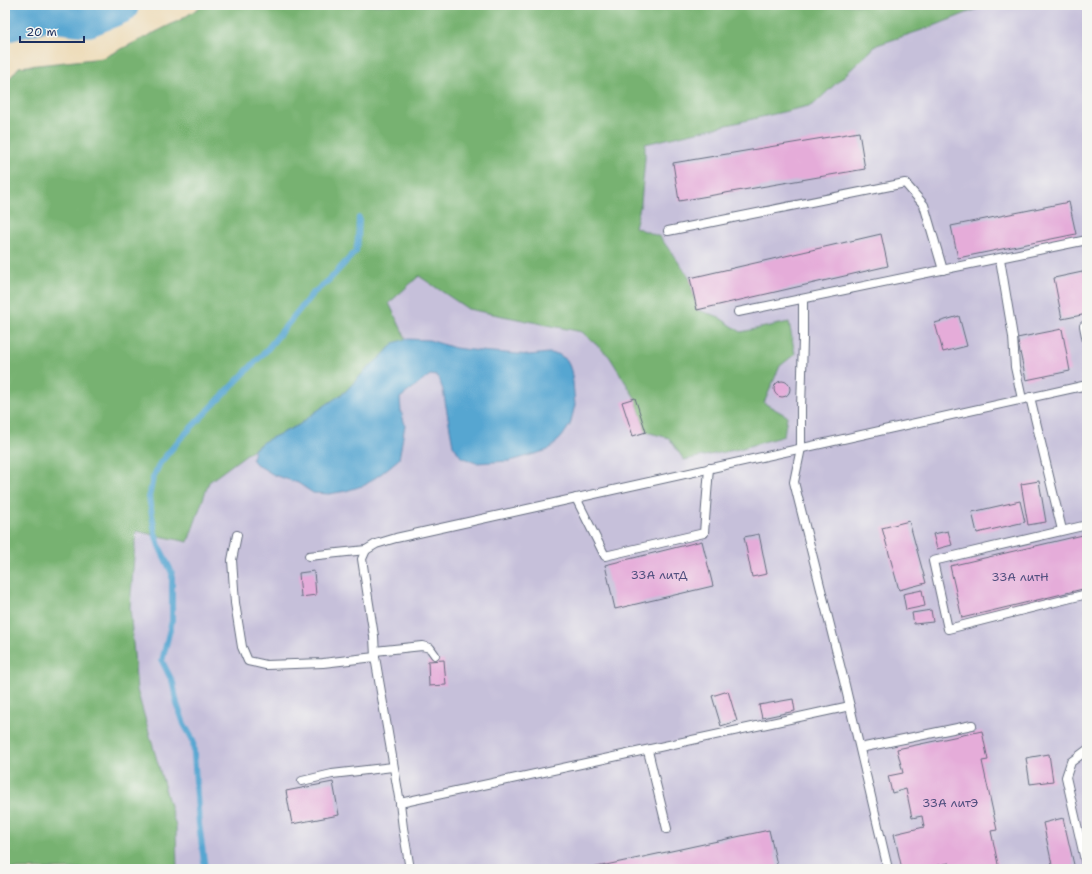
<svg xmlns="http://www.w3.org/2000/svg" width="1092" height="874" font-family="'Shantell Sans',sans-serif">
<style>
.industrial{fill:#c6c0da}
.forest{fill:#77b271;stroke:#497068}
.water{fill:#57a6d1;stroke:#396a98}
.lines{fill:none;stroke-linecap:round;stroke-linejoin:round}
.stream{stroke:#57a6d1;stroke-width:6}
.river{stroke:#57a6d1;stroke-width:38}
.building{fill:#e5acd9}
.service-casing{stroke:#656c7f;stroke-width:10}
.service{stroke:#fff;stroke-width:8}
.labels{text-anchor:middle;stroke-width:3;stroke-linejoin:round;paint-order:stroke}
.number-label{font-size:12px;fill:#4e4e7d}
</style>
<rect width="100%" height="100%" fill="#f6f6f2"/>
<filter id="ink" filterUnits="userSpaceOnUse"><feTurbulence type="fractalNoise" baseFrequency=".025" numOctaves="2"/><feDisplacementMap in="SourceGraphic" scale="8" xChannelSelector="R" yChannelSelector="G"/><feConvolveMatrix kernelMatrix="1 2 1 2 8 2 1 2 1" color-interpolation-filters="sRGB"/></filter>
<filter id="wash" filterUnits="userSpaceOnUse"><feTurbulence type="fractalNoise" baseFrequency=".012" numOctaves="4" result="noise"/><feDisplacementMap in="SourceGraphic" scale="16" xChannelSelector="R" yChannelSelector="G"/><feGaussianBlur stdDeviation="0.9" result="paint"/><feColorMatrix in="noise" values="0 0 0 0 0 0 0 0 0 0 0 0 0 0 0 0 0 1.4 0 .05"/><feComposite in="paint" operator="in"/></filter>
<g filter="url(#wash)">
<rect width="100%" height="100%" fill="#edb"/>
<!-- industrial -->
<polygon class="industrial" points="930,5 1087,5 1087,869 33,869 5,330"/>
<!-- forest -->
<polygon class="forest" points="203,5 987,5 931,27 877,45 813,105 645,144 645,159 641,203 635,227 660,237 690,278 697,310 717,316 741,332 789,322 795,354 780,366 764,403 787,416 784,436 739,449 684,460 669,438 646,432 635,398 609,356 582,332 468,309 419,276 389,303 406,339 394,343 383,355 365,371 345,392 314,413 299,425 263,442 209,482 188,542 136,531 130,607 137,690 176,827 177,869 5,869 5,152 10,145 5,121 5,84 19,67 103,58 182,19"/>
<!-- water -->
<polygon class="water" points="406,339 429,340 455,348 480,351 530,355 548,353 558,354 567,360 571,370 573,382 575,405 570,425 561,438 548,450 528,456 510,461 476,463 461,457 453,445 443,390 438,376 430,375 400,398 401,411 405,425 399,459 382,473 365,485 346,491 329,494 313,493 298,483 274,475 256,464 252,459 254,450 263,442 299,425 314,413 345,392 365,371 383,355 394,343"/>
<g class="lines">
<!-- stream -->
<polyline class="stream" points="205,869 199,824 193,740 184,724 177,704 173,683 162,661 172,621 172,573 159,546 155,533 149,497 153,478 160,463 180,439 265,352 312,294 329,280 356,251 358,239 359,218"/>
<!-- river -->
<polyline class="river" points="5,23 45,13 88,18 120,5"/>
</g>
<g id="blocks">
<!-- building -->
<g class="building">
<polygon points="859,132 865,169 679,201 673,163"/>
<polygon points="1069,202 1076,234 958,258 951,226"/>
<polygon points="881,234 888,266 697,310 690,278"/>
<polygon points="1087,271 1087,314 1062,319 1054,278"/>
<polygon points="959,316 967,346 943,352 935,323"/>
<polygon points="1062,329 1070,371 1026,380 1017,338"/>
<circle cx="782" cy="389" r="8"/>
<polygon points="635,398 646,432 633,436 622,402"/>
<polygon points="1039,481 1046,522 1028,525 1021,484"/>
<polygon points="1020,501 1025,522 977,533 972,512"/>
<polygon points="909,521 926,583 899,590 882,528"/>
<polygon points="948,531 952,545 937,549 933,534"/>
<polygon points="759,534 767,574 752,577 744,537"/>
<polygon points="1087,534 1087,588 962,618 950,566"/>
<polygon points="702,541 713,586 615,609 605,565"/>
<polygon points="314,571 316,595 301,597 299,573"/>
<polygon points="922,590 925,606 906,610 903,594"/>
<polygon points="931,610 933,622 914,624 912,613"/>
<polygon points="444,660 446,685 429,686 428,661"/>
<polygon points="728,691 737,721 721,726 712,696"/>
<polygon points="793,699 795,711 762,718 759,705"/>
<polygon points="982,731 988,760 982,761 997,830 991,831 999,869 951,869 949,863 921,869 902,869 894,834 924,827 922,816 912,818 906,789 892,793 888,776 903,773 897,749"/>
<polygon points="1049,754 1053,781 1030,784 1026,758"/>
<polygon points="333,782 339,815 292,824 286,791"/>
<polygon points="1063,818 1075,869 1053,869 1043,823"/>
<polygon points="769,830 778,869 592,869 592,868"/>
</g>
</g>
</g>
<g filter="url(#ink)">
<use href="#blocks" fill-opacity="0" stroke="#656c7f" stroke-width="1"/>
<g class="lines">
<defs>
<g id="service">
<polyline points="668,231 905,183 924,205 943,270"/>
<polyline points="1000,259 1013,337 1015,367 1022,399"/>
<polyline points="803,299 803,339 801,408 801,448 794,482 844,681 888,869"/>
<polyline points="738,312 1087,240"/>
<polyline points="1084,326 1087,341"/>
<polyline points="1030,397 1062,530"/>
<polyline points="576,498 605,556 704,533 709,468"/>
<polyline points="1087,525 933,561 948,629 1087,594"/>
<polyline points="237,535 232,560 235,603 242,647 248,661 266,665 323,663 375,657"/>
<polyline points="309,556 366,550"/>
<polyline points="375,651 422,646 430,648 435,655"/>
<polyline points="860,748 972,725"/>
<polyline points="648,751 667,829"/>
<polyline points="302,781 332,774 393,767"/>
<polyline points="400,803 850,706"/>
<polyline points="410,869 403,828 400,803 375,657 374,636 362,559 366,550 376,544 396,538 1087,385"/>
<polyline points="1087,869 1066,777 1071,762 1087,750"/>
</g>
</defs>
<!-- service casing -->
<use href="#service" class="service-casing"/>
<!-- service -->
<use href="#service" class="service"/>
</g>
</g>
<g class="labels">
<!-- number labels -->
<g class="number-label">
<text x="659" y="579">33А литД</text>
<text x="1020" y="581">33А литН</text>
<text x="950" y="807">33А литЭ</text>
</g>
</g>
<!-- margin -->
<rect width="1092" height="874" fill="none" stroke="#f6f6f2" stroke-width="20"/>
<!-- scale -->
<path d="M20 36v6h64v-6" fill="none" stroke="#1b2f5e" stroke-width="2"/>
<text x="26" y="36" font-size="12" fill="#1b2f5e" stroke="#f6f6f2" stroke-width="3" paint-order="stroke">20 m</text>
</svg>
